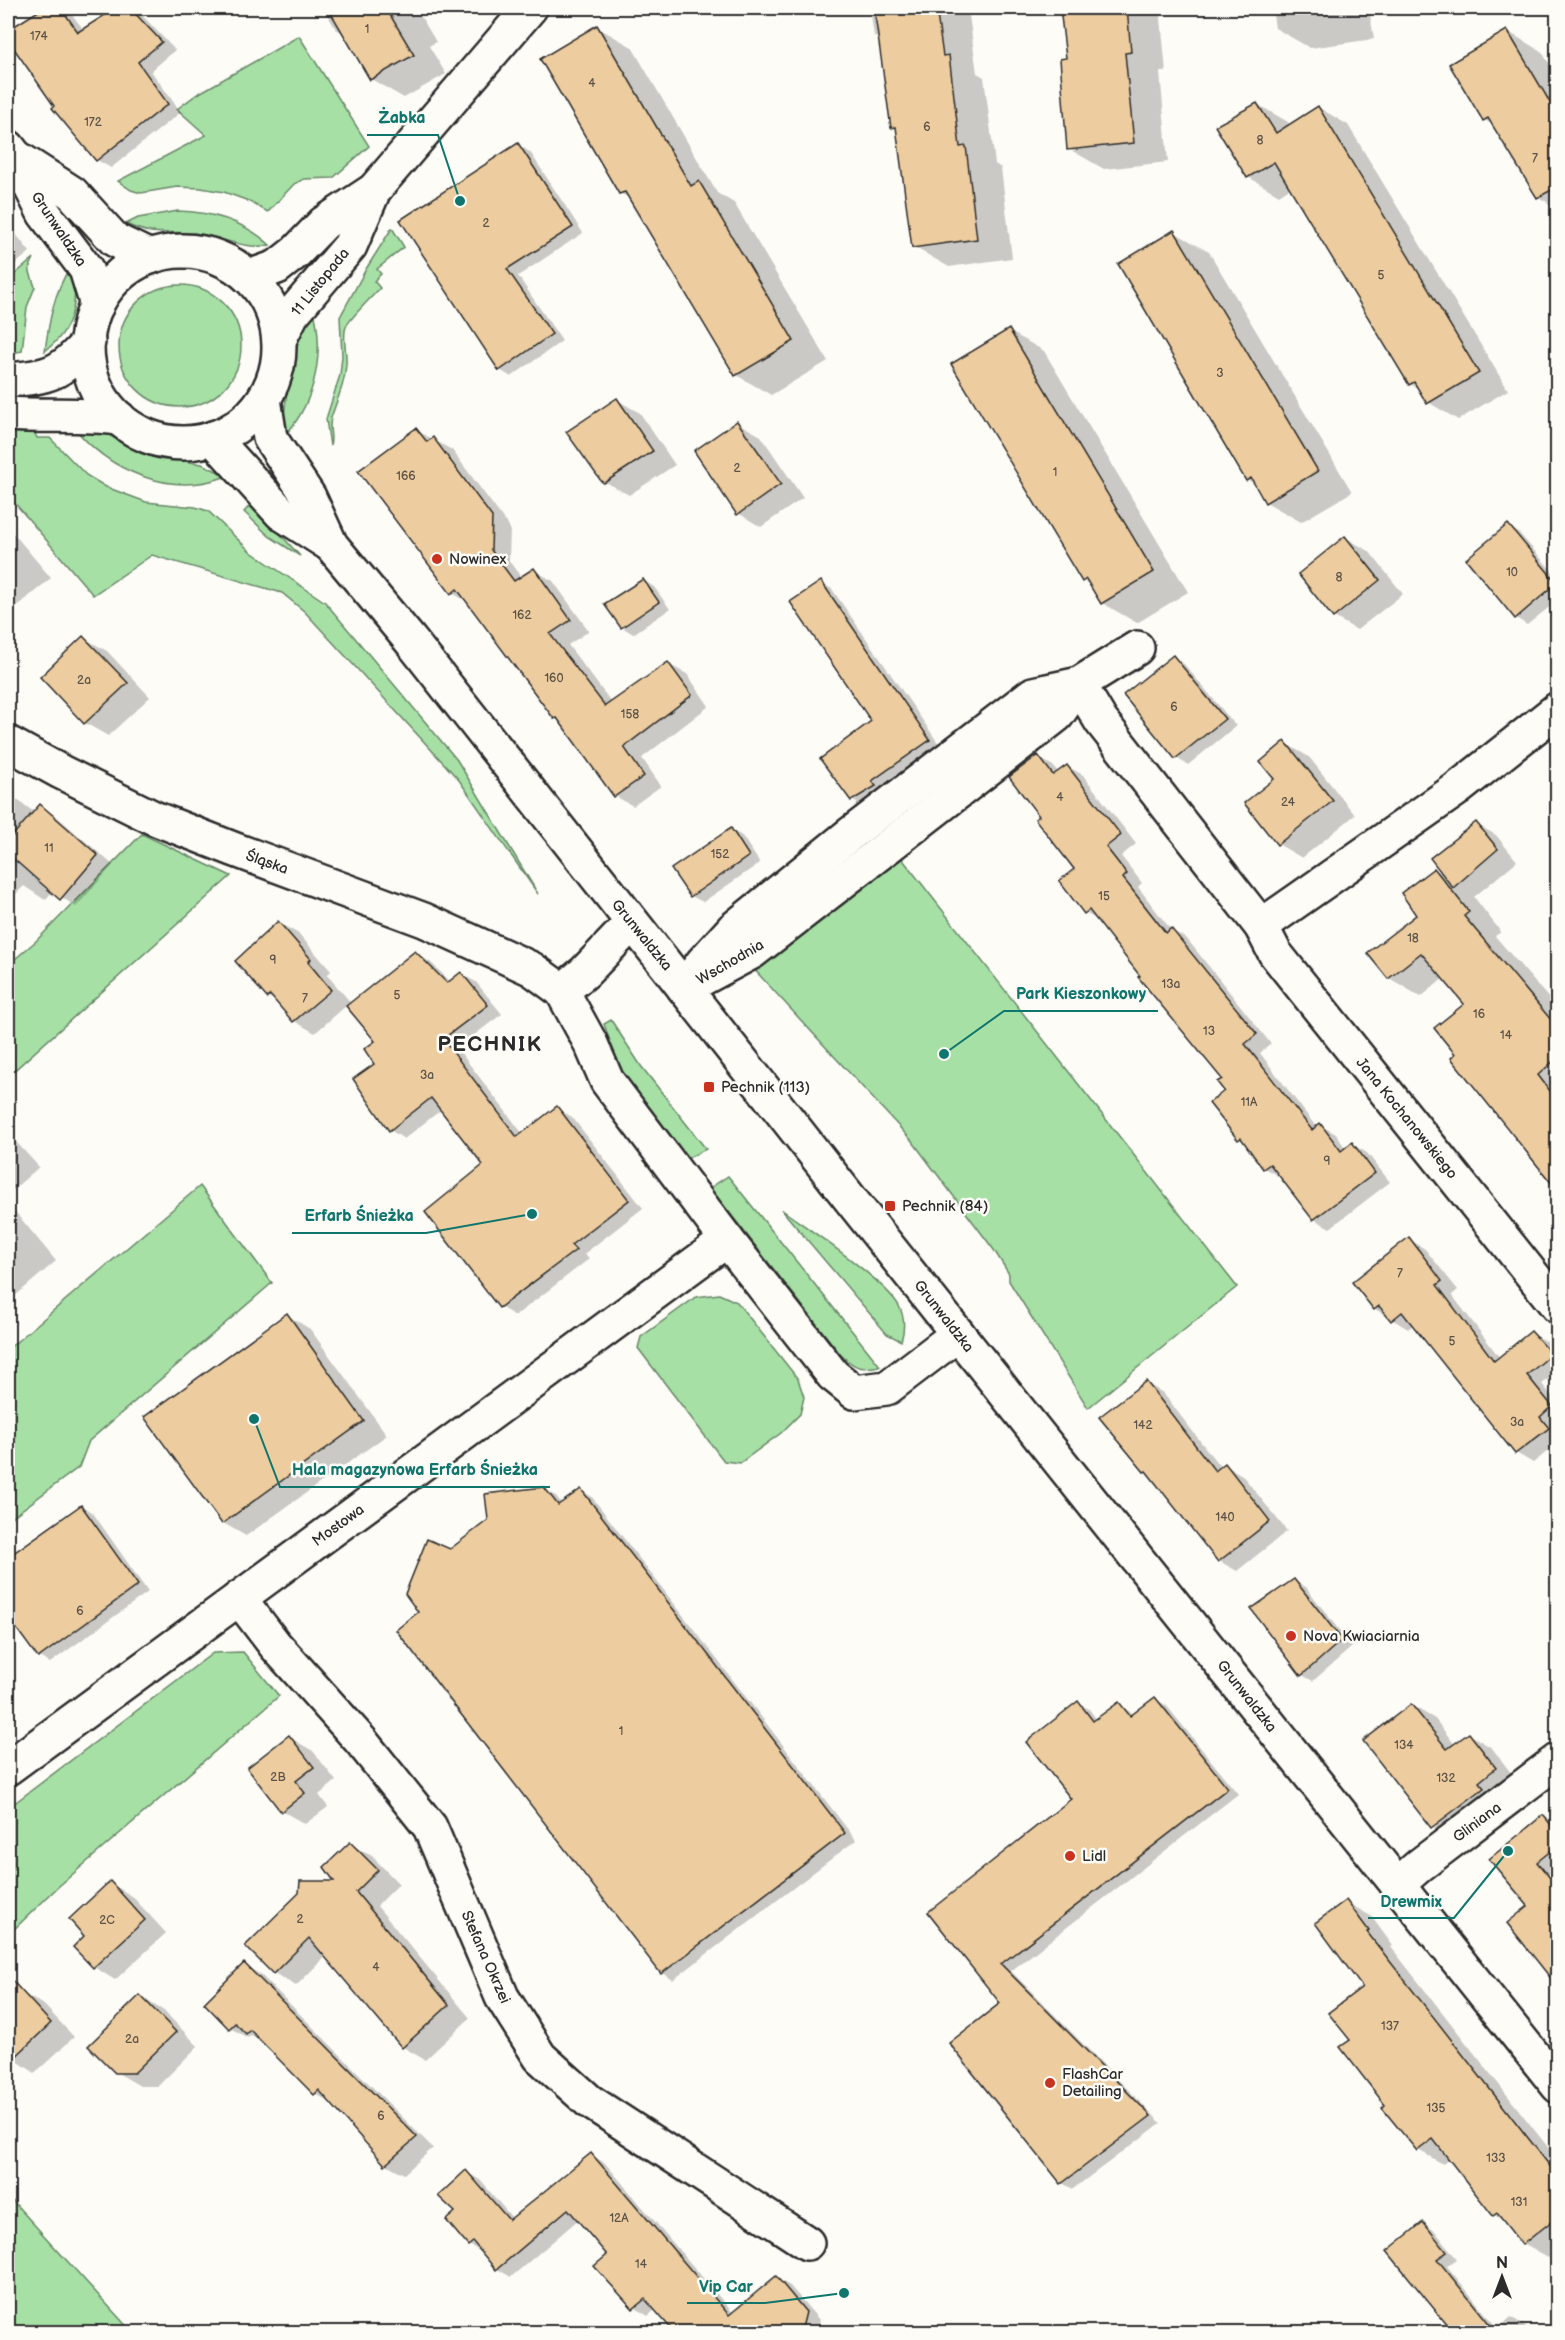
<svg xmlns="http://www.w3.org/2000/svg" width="1565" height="2340" font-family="'Balsamiq Sans',sans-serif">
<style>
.green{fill:#a6e0a5;stroke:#688668;stroke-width:1.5}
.shadow{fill:#0003}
.building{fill:#edcc9f;stroke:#2b2b2b;stroke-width:1.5}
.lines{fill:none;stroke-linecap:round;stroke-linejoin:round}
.minor-casing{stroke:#2b2b2b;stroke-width:38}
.tertiary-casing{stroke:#2b2b2b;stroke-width:38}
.minor{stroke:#fdfcf7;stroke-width:33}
.tertiary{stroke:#fdfcf7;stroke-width:33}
.poi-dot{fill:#c8321e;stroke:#fdfcf7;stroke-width:2}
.labels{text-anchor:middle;stroke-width:5;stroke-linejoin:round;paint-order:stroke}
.number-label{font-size:12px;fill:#5c5348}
.street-label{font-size:15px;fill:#2b2b2b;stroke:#fdfcf7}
.poi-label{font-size:15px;fill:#2b2b2b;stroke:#fdfcf7;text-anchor:start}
.district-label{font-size:21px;font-weight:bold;letter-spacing:1.5px;fill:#2b2b2b;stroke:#fdfcf7}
.leader{fill:none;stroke:#0f766e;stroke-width:2}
.callout-dot{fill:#0f766e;stroke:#fdfcf7;stroke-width:2}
.callout-label{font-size:16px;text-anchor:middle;font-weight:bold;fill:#0f766e;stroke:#fdfcf7;stroke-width:5;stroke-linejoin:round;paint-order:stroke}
</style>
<rect width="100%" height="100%" fill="#fdfcf7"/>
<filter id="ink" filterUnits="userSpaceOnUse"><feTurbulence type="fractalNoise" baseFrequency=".0167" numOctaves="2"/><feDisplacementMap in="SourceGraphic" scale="12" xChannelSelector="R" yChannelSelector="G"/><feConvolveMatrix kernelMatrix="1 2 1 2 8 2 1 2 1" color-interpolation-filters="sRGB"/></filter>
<g filter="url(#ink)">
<!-- green -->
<g class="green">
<polygon points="299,36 369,146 333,178 304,179 294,184 268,212 246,200 224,192 201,188 177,187 141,193 131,190 118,181 206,135 177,109 196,95"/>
<path d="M178 211C213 212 244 221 270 245 245 250 224 238 200 234 171 229 157 239 126 224L138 218Z"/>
<path d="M392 228 404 247 377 269 381 274 374 281 380 288C373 296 348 320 346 327 342 337 347 352 346 364 345 384 337 399 331 418 328 428 333 436 330 446L326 419 340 375 342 356 340 317 366 269Z"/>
<polygon points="34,258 29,269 35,287 27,307 22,351 11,353 17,392 37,438 50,438 86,475 106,487 146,502 195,507 208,511 251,552 325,602 457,760 538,894 459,780 305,612 282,593 152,555 93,595 8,495 8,280"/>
<path d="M70 267C80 300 74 329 45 351 49 321 54 293 70 267Z"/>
<circle cx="180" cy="346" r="61"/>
<path d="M313 308C325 350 316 400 287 433L284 415 287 391 291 380 300 329Z"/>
<path d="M72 425 91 427 154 456 202 464 227 476C170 498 108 471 72 425Z"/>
<polygon points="252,503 300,556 269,536 244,512"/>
<polygon points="142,834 231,876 8,1076 8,965 36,941"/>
<polygon points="900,856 1237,1287 1088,1408 1009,1281 1009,1274 994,1250 913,1142 752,967"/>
<polygon points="611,1020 641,1066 706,1149 688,1158 620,1071 604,1024"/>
<path d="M728 1176 880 1366C860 1370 855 1368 841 1355L710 1188Z"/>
<polygon points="200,1186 272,1283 89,1441 79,1467 8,1520 8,1349"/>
<path d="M781 1209C808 1229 885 1280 899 1306 905 1318 905 1329 901 1341L887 1334Z"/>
<polygon points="719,1294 737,1302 798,1379 804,1397 800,1414 781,1433 740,1463 724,1461 638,1348 641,1337 696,1297"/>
<polygon points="243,1652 279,1696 59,1886 8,1935 8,1808 213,1653"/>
<polygon points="8,2196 132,2332 8,2332"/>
</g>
<!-- shadow -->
<g class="shadow">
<polygon points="45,8 67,8 84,30 119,8 132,8 139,12 175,50 151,71 181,112 111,168 97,160 56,107 8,38 8,31"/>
<polygon points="323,8 416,8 436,42 429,46 446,74 404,98 371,79 346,35 336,29"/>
<polygon points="870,8 968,8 977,73 984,77 995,164 1001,168 1012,258 949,267 914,247 898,130 892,127 880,40 874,36"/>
<polygon points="1062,8 1160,8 1166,72 1160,72 1168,162 1104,169 1069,149 1067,59"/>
<polygon points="1272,8 1369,8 1374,39 1310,48 1275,28"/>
<polygon points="597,27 632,47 717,193 734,203 828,361 771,395 736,375 631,199 620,193"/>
<polygon points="1507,31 1542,52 1558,78 1558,219 1547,202 1538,197 1493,125 1485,120"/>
<polygon points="1257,104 1288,122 1290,126 1318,107 1348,125 1508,390 1458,420 1428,402 1420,389 1410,384 1291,187 1279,195 1248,177"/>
<polygon points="518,145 530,152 583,233 518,276 562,341 511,377 500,370 402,221"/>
<polygon points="8,224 30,252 8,270"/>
<polygon points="1174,232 1209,252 1352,492 1301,522 1266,502 1256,485 1248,480"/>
<polygon points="1009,331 1044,351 1188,592 1137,623 1102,603 1092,586 1083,581"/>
<polygon points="617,400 640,413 675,465 629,495 602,480"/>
<polygon points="738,423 761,436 803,498 761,527 738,513"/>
<polygon points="416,430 452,450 510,528 509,561 522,578 534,570 553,581 589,631 568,645 612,703 668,664 687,674 709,706 642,758 661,786 633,806 615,796 561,722 555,718 470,603 452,593"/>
<polygon points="1508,526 1519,533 1558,578 1558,600 1527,625 1516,618"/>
<polygon points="8,531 14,534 51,578 8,614"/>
<polygon points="1346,538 1369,551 1403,594 1357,630 1334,617"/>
<polygon points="643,580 654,587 670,609 633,634 622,627"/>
<polygon points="821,583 832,589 941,747 882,788 886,793 863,807 852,800 873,722"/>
<polygon points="84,638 107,651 150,697 108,736 85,723"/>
<polygon points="1173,657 1184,664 1236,726 1188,765 1176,758 1125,696"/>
<polygon points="1285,743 1309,757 1355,815 1302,858 1278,844 1276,780"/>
<polygon points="1038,757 1053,766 1059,773 1067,766 1083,775 1136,844 1121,856 1142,883 1138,887 1171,930 1187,939 1271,1044 1260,1053 1317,1128 1320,1125 1336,1134 1346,1149 1352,1144 1367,1153 1390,1182 1330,1228 1314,1219 1280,1177 1264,1168 1211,1103 1226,1092 1224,1079 1099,921 1085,913 1077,870 1041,816"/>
<polygon points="8,793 34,812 40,806 55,815 113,865 76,907 53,891 45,900 24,886 8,902"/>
<polygon points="1476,824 1496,835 1517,861 1474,897 1501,932 1495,936 1558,1009 1558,1186 1453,1058 1457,1054 1466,1004 1444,978 1421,997 1389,978 1419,915 1434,869 1446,876"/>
<polygon points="731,830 742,836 760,863 703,902 691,896"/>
<polygon points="279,923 299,934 331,971 327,975 352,1004 415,953 430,962 451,982 461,974 476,982 502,1014 457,1048 523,1134 557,1108 572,1117 643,1208 584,1254 589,1259 515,1316 500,1307 427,1212 485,1166 442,1109 404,1139 390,1130 376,1064 377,1041 347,1005 315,1033 294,1021 279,1003 268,997"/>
<polygon points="8,1133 39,1167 8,1194"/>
<polygon points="8,1203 56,1261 8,1302"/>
<polygon points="1409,1239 1425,1249 1458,1290 1452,1295 1500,1358 1531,1333 1548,1342 1558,1353 1558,1372 1542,1384 1558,1403 1558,1425 1555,1427 1558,1429 1558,1443 1533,1463 1516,1453 1414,1324 1408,1329 1375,1309"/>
<polygon points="287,1315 310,1329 387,1435 246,1536 223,1523"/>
<polygon points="1146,1383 1163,1393 1221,1468 1225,1465 1242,1475 1287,1531 1237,1571 1219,1561 1152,1475 1145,1471"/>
<polygon points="544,1489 556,1496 562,1504 581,1490 592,1497 856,1840 673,1980 662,1973 450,1551"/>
<polygon points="82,1506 93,1513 148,1592 50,1663 39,1657 8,1615 8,1559"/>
<polygon points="1295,1581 1306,1587 1352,1647 1313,1681 1302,1675"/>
<polygon points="1155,1699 1166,1705 1238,1794 1011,1971 1161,2123 1073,2189 1062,2183 1002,2004 930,1912 1073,1799 1078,1703 1089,1709 1097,1720 1119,1704 1134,1715"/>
<polygon points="1411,1705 1435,1719 1455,1745 1469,1734 1492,1748 1518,1782 1455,1840 1432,1826"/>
<polygon points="289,1737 313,1751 336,1781 319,1795 328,1807 305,1824 282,1811"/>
<polygon points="1543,1816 1558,1825 1558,1983 1509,1923 1530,1906"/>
<polygon points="350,1844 372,1856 399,1884 377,1906 470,2018 425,2060 403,2047 326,1956 296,1986 274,1973 247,1946 300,1893 337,1882"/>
<polygon points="110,1883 132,1896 166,1933 115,1980 94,1967 86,1936"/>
<polygon points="1346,1902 1371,1916 1393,1946 1391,1947 1558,2160 1558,2251 1548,2258 1523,2244 1506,2222 1494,2215 1450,2158 1443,2164 1418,2150 1388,2105 1352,2040 1364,1988"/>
<polygon points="244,1965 261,1975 433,2148 404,2174 386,2164 333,2103 315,2094 265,2043 251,2035 248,2038 230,2028 206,2003"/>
<polygon points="20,1992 44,2005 74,2037 35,2073 8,2055 8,2003"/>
<polygon points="141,1997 164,2011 198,2046 158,2086 140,2086 116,2072"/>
<polygon points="591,2155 605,2163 733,2313 776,2278 790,2286 820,2321 817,2332 676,2332 656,2309 648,2316 634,2307 609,2255 579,2219 511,2277 497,2269 483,2253 469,2245 457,2212 466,2172 480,2180 513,2219"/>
<polygon points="1424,2224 1435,2231 1457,2259 1447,2266 1498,2329 1511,2317 1522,2324 1530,2332 1454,2332 1389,2251"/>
</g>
<!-- building -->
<g class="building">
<polygon points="43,8 61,8 78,32 116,8 130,8 162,42 138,62 168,104 96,161 52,108 54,106 8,40 8,30"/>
<polygon points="328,8 386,8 414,55 370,80"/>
<polygon points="874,8 936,8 943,56 949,55 960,147 966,146 977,239 912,248 896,127 891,128"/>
<polygon points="1060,8 1127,8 1131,52 1125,53 1134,143 1067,150 1060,59 1066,58"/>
<polygon points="597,25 691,186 699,181 794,341 735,376 625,192 619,194 540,59"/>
<polygon points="1507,30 1557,114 1557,187 1537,198 1488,118 1483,121 1449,64"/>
<polygon points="1257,103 1276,133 1318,106 1479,373 1427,404 1414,382 1409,385 1274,162 1247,178 1215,126"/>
<polygon points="518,143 573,227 507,269 552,334 499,371 400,220"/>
<polygon points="1174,230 1318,471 1265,503 1251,478 1246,481 1118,264"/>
<polygon points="1009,329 1154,572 1101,604 1086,579 1082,582 951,364"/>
<polygon points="617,398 653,451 604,483 601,481 566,432"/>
<polygon points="737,421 781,484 737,515 694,451"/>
<polygon points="416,428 427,442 433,437 492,517 491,550 514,581 534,568 571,620 550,634 605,706 668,662 692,695 624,747 644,776 614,797 557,718 554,719 457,589 451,594 358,471"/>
<polygon points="1508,524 1557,583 1515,619 1466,559"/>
<polygon points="1345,536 1380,580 1333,618 1298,574"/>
<polygon points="643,579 659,602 621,628 604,604"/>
<polygon points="821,581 930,740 872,781 876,786 851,801 820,759 871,721 790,602"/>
<polygon points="83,636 128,683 84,724 40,677"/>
<polygon points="1173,655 1225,719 1175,759 1123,695"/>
<polygon points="1285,741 1333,801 1277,845 1244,803 1274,779 1260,762"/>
<polygon points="1038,755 1053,775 1067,765 1121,835 1106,847 1127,874 1123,878 1166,933 1171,928 1257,1034 1245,1044 1312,1130 1320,1123 1341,1151 1352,1142 1375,1173 1313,1220 1270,1164 1263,1169 1241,1138 1238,1140 1209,1103 1224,1091 1217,1082 1222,1079 1138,977 1140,976 1089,910 1084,914 1059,881 1074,869 1035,819 1039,816 1009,777"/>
<polygon points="40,804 98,855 60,900 8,854 8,841"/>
<polygon points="1476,822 1498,849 1453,888 1430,858"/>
<polygon points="731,828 749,856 690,897 671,869"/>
<polygon points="1434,868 1469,912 1464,916 1557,1027 1557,1058 1538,1075 1557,1100 1557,1190 1451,1058 1455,1054 1434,1028 1464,1004 1421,953 1388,979 1367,953 1416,915 1401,893"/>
<polygon points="278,921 311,959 308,962 331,990 293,1022 270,995 267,998 235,961"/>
<polygon points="415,951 447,983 461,972 488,1005 443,1039 517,1137 557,1106 629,1200 571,1245 576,1250 499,1308 425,1212 483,1165 431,1098 389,1131 353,1079 374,1064 364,1049 375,1041 346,1006"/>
<polygon points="1409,1237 1442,1281 1437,1285 1494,1361 1531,1331 1552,1354 1527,1375 1552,1406 1540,1417 1549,1428 1515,1454 1402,1312 1391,1321 1379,1306 1374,1310 1352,1282"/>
<polygon points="287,1313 364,1421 222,1524 144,1417"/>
<polygon points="1146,1381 1215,1471 1225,1463 1270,1521 1218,1562 1146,1471 1144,1472 1099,1417"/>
<polygon points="544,1487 558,1505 581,1489 845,1833 661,1974 396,1630 418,1612 405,1594 427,1539 450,1549 488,1520 485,1494"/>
<polygon points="81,1505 138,1585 38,1658 8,1617 8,1557"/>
<polygon points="1294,1579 1342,1640 1301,1676 1251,1609"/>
<polygon points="1155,1697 1228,1788 1001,1964 1151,2116 1061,2184 949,2043 1000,2003 928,1912 1071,1799 1026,1742 1078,1701 1093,1721 1119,1702 1130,1716"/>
<polygon points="1411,1704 1447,1749 1469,1733 1496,1768 1479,1782 1484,1788 1431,1828 1363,1741"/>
<polygon points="289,1735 314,1767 296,1781 305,1793 281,1812 247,1768"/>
<polygon points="1543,1815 1557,1832 1557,1846 1537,1862 1555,1884 1557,1882 1557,1986 1507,1923 1528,1906 1489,1859"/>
<polygon points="350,1842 378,1870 356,1892 449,2005 402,2048 309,1938 273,1974 245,1946 299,1893 300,1881 334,1881 324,1867"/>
<polygon points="110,1881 145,1920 93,1968 73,1947 84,1936 69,1919"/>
<polygon points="1346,1900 1369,1931 1367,1932 1557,2175 1557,2217 1522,2245 1497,2213 1493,2216 1433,2139 1417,2151 1382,2108 1385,2105 1340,2047 1350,2040 1328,2013 1362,1987 1315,1923"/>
<polygon points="244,1963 417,2137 385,2165 319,2090 314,2095 250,2030 246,2034 235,2023 229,2029 204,2003"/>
<polygon points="8,1976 51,2023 8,2064"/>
<polygon points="140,1995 176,2032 134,2073 115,2073 88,2046"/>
<polygon points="591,2153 729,2315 776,2276 806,2312 801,2332 674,2332 645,2299 633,2309 594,2266 607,2255 568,2209 496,2270 473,2242 468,2246 446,2220 455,2212 438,2196 466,2170 509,2220"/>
<polygon points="1423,2222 1447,2252 1437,2259 1496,2332 1453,2332 1387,2251"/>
</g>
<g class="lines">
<defs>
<g id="minor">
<polyline points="1079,684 1101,721 1261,926 1275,953 1558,1307"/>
<polyline points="8,743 61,772 154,818 233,849 424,920 532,969 562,991 591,1044 607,1081 727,1240 833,1375 854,1392 887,1388 958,1334"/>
<polyline points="1261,926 1457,789 1558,709"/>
<polyline points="694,983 752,952 993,765 1057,715 1079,684"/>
<polyline points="684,988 703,962 733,929 849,835 1033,694 1079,684 1137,648"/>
<polyline points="562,991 585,972 632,923"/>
<polyline points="239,1598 275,1645 361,1741 430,1827 502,1997 540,2057 589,2101 807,2243"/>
<polyline points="8,1768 727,1240"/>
<polyline points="1397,1885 1420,1865 1558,1760"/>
</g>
<g id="tertiary">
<polyline points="8,147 15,156 44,213 86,269 97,305"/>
<polyline points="16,157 72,193 115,240 150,257"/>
<circle cx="183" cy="347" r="96"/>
<polyline points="249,277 277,267 296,252 324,223 374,190 530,8"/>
<polyline points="279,340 292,314 350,246 374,190"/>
<path d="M8 380C48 377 61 374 88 342"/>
<polyline points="264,399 270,438 309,497 331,545 411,641 855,1205 1558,2086"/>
<path d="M8 414C45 417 82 413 119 418"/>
<polyline points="213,438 281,513 331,545"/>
</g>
</defs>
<!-- minor casing -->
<use href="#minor" class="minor-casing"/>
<!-- tertiary casing -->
<use href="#tertiary" class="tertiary-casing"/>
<!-- minor -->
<use href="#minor" class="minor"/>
<!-- tertiary -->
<use href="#tertiary" class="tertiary"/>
</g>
</g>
<!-- markers -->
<g class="poi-dot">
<circle cx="437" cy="559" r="6"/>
<rect x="703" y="1081" width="12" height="12" rx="3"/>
<rect x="884" y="1200" width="12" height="12" rx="3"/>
<circle cx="1291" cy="1636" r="6"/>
<circle cx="1070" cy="1856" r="6"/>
<circle cx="1050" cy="2083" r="6"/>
</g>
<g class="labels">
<!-- number labels -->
<g class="number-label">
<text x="367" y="33">1</text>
<text x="39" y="40">174</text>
<text x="592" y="87">4</text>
<text x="93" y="126">172</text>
<text x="927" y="131">6</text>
<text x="1260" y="144">8</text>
<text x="1535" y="162">7</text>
<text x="486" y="227">2</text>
<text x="1381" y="279">5</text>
<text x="1220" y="377">3</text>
<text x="737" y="472">2</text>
<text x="1055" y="476">1</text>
<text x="406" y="480">166</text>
<text x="1512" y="576">10</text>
<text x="1339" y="581">8</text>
<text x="522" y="619">162</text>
<text x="554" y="682">160</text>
<text x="84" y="684">2a</text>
<text x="1174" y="711">6</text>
<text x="630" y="718">158</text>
<text x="1060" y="801">4</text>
<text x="1288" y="806">24</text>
<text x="49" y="852">11</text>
<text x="720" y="858">152</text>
<text x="1104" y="900">15</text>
<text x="1413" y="942">18</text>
<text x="273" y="964">9</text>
<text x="1171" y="988">13a</text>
<text x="397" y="999">5</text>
<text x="305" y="1002">7</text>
<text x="1479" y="1018">16</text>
<text x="1209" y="1035">13</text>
<text x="1506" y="1039">14</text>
<text x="427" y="1079">3a</text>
<text x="1249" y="1106">11A</text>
<text x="1327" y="1165">9</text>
<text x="1400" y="1277">7</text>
<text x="1452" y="1345">5</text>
<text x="1517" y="1426">3a</text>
<text x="1143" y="1429">142</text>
<text x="1225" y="1521">140</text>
<text x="80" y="1615">6</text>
<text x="621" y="1735">1</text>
<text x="1404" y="1749">134</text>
<text x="278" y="1781">2B</text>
<text x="1446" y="1782">132</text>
<text x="300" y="1923">2</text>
<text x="107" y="1924">2C</text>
<text x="376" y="1971">4</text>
<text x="1390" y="2030">137</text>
<text x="132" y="2043">2a</text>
<text x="1436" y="2112">135</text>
<text x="381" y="2120">6</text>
<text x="1496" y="2162">133</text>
<text x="1519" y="2206">131</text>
<text x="619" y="2222">12A</text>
<text x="641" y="2268">14</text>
</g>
<!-- street labels -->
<g class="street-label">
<text transform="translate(59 229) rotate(56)" y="5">Grunwaldzka</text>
<text transform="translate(320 282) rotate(-51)" y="5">11 Listopada</text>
<text transform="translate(267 862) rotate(20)" y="5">Śląska</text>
<text transform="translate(642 935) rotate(51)" y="5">Grunwaldzka</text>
<text transform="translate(730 962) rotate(-30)" y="5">Wschodnia</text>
<text transform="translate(1407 1118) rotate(51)" y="5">Jana Kochanowskiego</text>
<text transform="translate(944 1316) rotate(52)" y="5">Grunwaldzka</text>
<text transform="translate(338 1525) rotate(-36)" y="5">Mostowa</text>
<text transform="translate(1247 1696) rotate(52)" y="5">Grunwaldzka</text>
<text transform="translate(1477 1822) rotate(-37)" y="5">Gliniana</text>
<text transform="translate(486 1957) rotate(66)" y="5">Stefana Okrzei</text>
</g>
<!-- poi labels -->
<g class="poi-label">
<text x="449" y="564">Nowinex</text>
<text x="721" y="1092">Pechnik (113)</text>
<text x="902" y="1211">Pechnik (84)</text>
<text x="1303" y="1641">Nova Kwiaciarnia</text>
<text x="1082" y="1861">Lidl</text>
<text x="1062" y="2079">FlashCar<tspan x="1062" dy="17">Detailing</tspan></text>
</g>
<!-- district labels -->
<g class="district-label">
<text x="490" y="1051">PECHNIK</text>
</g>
</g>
<!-- callouts -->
<path class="leader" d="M460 201L438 135H367M944 1054L1004 1011H1158M532 1214L426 1233H292M254 1419L280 1487H550M1508 1851L1454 1918H1368M844 2293L765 2303H687"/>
<g class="callout-dot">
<circle cx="460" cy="201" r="6"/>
<circle cx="944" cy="1054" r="6"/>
<circle cx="532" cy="1214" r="6"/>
<circle cx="254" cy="1419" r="6"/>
<circle cx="1508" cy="1851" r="6"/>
<circle cx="844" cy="2293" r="6"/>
</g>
<g class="callout-label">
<text x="402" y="123">Żabka</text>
<text x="1081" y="999">Park Kieszonkowy</text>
<text x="359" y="1221">Erfarb Śnieżka</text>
<text x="415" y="1475">Hala magazynowa Erfarb Śnieżka</text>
<text x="1411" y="1907">Drewmix</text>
<text x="726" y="2292">Vip Car</text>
</g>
<!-- margin -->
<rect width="1565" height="2340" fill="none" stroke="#fdfcf7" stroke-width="30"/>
<rect x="15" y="15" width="1535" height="2310" fill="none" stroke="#2b2b2b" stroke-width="2" filter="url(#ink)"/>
<!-- north arrow -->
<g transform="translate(1502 2277)" stroke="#fdfcf7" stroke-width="4.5" paint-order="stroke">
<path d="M0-4.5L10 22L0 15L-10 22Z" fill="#2b2b2b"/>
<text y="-9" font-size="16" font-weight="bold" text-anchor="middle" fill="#2b2b2b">N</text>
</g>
</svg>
